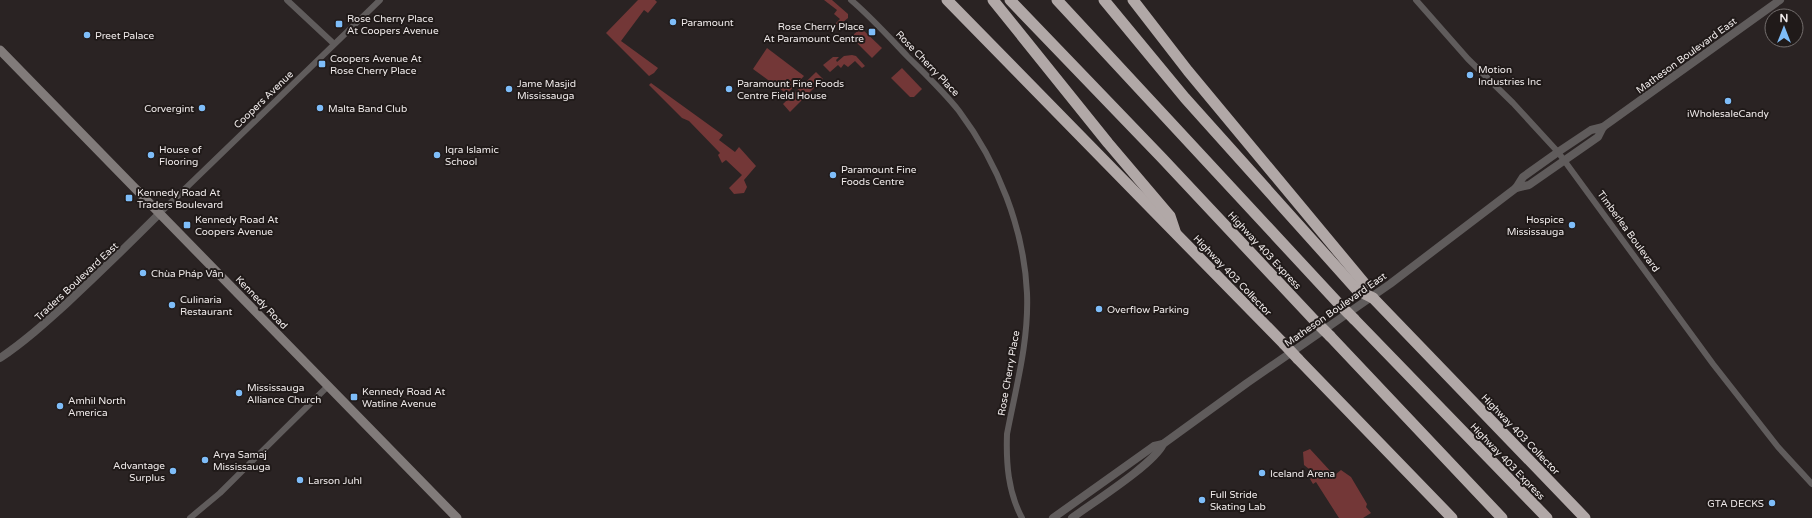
<svg xmlns="http://www.w3.org/2000/svg" width="1812" height="518" font-family="'Varela Round',sans-serif">
<style>
.green{fill:#733737}
.lines{fill:none;stroke-linecap:round;stroke-linejoin:round}
.minor{stroke:#605c5c;stroke-width:6}
.tertiary{stroke:#605c5c;stroke-width:8}
.secondary{stroke:#817b7a;stroke-width:9}
.motorway{stroke:#b1a8a7;stroke-width:11}
.motorway-bridge{stroke:#b1a8a7;stroke-width:11}
.poi-dot{fill:#7ebdf9;stroke:#201a19;stroke-width:1.5}
.labels{text-anchor:middle;stroke-width:4;stroke-linejoin:round;paint-order:stroke}
.poi-label{font-size:10px;fill:#f0ebeb;stroke:#201a19;text-anchor:start}
.street-label{font-size:10px;fill:#f0ebeb;stroke:#201a19}
</style>
<rect width="100%" height="100%" fill="#2a2323"/>
<!-- green -->
<g class="green">
<polygon points="638,0 655,0 657,2 648,13 644,10 621,41 658,68 654,73 649,76 606,33"/>
<polygon points="824,0 832,0 848,14 848,18 831,32 826,29 830,24 833,26 840,19 834,14 837,10"/>
<polygon points="861,28 882,48 872,58 852,38 853,35"/>
<polygon points="767,48 804,76 787,94 753,69"/>
<polygon points="852,55 856,56 865,66 862,68 855,61 848,67 844,64 841,68 838,65 830,72 823,65 833,57 839,57 836,60 837,62 844,56"/>
<polygon points="902,68 922,89 914,97 910,97 891,78"/>
<polygon points="816,72 823,79 790,112 783,104"/>
<polygon points="651,83 723,135 719,140 735,152 739,147 756,166 744,180 747,187 744,193 734,194 729,188 742,175 726,160 722,163 718,155 720,153 689,121 682,118 649,85"/>
<polygon points="1310,449 1333,474 1336,474 1341,470 1351,477 1367,504 1366,507 1371,513 1363,518 1339,518 1316,482 1313,484 1310,479 1314,476 1309,469 1304,465 1303,452"/>
</g>
<g class="lines">
<!-- minor -->
<g class="minor">
<polyline points="287,0 333,43"/>
<path d="M851 0C871 17 889 37 907 56 925 74 943 91 959 111 998 163 1024 228 1027 293 1029 341 1016 387 1007 434 1006 463 1008 492 1022 518"/>
<polyline points="1416,0 1468,59 1513,103 1558,152 1713,364 1778,447 1812,484"/>
<polyline points="160,213 380,0"/>
<polyline points="190,518 220,493 328,386"/>
</g>
<!-- tertiary -->
<g class="tertiary">
<polyline points="1516,188 1529,185 1598,137 1603,127 1780,0"/>
<path d="M0 358C24 342 45 323 66 304 98 274 129 244 160 213"/>
<polyline points="1053,518 1154,446 1163,444 1247,383 1390,284 1516,188 1523,177 1558,152 1591,130 1603,127"/>
<path d="M1072 518C1092 503 1154 464 1163 444"/>
</g>
<!-- secondary -->
<polyline class="secondary" points="0,50 457,518"/>
<!-- motorway -->
<g class="motorway">
<polyline points="947,0 1284,344"/>
<polyline points="993,0 1108,143 1170,216 1175,231"/>
<polyline points="1010,0 1162,158 1315,321"/>
<polyline points="1057,0 1339,304"/>
<polyline points="1104,0 1185,98 1357,290"/>
<polyline points="1133,0 1188,71 1365,284"/>
<polyline points="1373,298 1585,518"/>
<polyline points="1354,319 1547,518"/>
<polyline points="1330,336 1502,518"/>
<polyline points="1298,359 1452,518"/>
</g>
<!-- motorway-bridge -->
<g class="motorway-bridge">
<polyline points="1357,290 1373,298"/>
<polyline points="1339,304 1354,319"/>
<polyline points="1315,321 1330,336"/>
<polyline points="1284,344 1298,359"/>
</g>
</g>
<!-- markers -->
<g class="poi-dot">
<circle cx="673" cy="22" r="4"/>
<rect x="335" y="20" width="8" height="8" rx="2"/>
<rect x="868" y="28" width="8" height="8" rx="2"/>
<circle cx="87" cy="35" r="4"/>
<rect x="318" y="60" width="8" height="8" rx="2"/>
<circle cx="1470" cy="75" r="4"/>
<circle cx="509" cy="89" r="4"/>
<circle cx="729" cy="89" r="4"/>
<circle cx="1728" cy="101" r="4"/>
<circle cx="202" cy="108" r="4"/>
<circle cx="320" cy="108" r="4"/>
<circle cx="151" cy="155" r="4"/>
<circle cx="437" cy="155" r="4"/>
<circle cx="833" cy="175" r="4"/>
<rect x="125" y="194" width="8" height="8" rx="2"/>
<rect x="183" y="221" width="8" height="8" rx="2"/>
<circle cx="1572" cy="225" r="4"/>
<circle cx="143" cy="273" r="4"/>
<circle cx="172" cy="305" r="4"/>
<circle cx="1099" cy="309" r="4"/>
<circle cx="239" cy="393" r="4"/>
<rect x="350" y="393" width="8" height="8" rx="2"/>
<circle cx="60" cy="406" r="4"/>
<circle cx="205" cy="460" r="4"/>
<circle cx="173" cy="471" r="4"/>
<circle cx="1262" cy="473" r="4"/>
<circle cx="300" cy="480" r="4"/>
<circle cx="1202" cy="500" r="4"/>
<circle cx="1772" cy="503" r="4"/>
</g>
<g class="labels">
<!-- poi labels -->
<g class="poi-label">
<text x="347" y="22">Rose Cherry Place<tspan x="347" dy="12">At Coopers Avenue</tspan></text>
<text x="681" y="26">Paramount</text>
<text x="864" y="30" text-anchor="end">Rose Cherry Place<tspan x="864" dy="12">At Paramount Centre</tspan></text>
<text x="95" y="39">Preet Palace</text>
<text x="330" y="62">Coopers Avenue At<tspan x="330" dy="12">Rose Cherry Place</tspan></text>
<text x="1478" y="73">Motion<tspan x="1478" dy="12">Industries Inc</tspan></text>
<text x="517" y="87">Jame Masjid<tspan x="517" dy="12">Mississauga</tspan></text>
<text x="737" y="87">Paramount Fine Foods<tspan x="737" dy="12">Centre Field House</tspan></text>
<text x="194" y="112" text-anchor="end">Corvergint</text>
<text x="328" y="112">Malta Band Club</text>
<text x="1728" y="117" text-anchor="middle">iWholesaleCandy</text>
<text x="159" y="153">House of<tspan x="159" dy="12">Flooring</tspan></text>
<text x="445" y="153">Iqra Islamic<tspan x="445" dy="12">School</tspan></text>
<text x="841" y="173">Paramount Fine<tspan x="841" dy="12">Foods Centre</tspan></text>
<text x="137" y="196">Kennedy Road At<tspan x="137" dy="12">Traders Boulevard</tspan></text>
<text x="195" y="223">Kennedy Road At<tspan x="195" dy="12">Coopers Avenue</tspan></text>
<text x="1564" y="223" text-anchor="end">Hospice<tspan x="1564" dy="12">Mississauga</tspan></text>
<text x="151" y="277">Chùa Pháp Vân</text>
<text x="180" y="303">Culinaria<tspan x="180" dy="12">Restaurant</tspan></text>
<text x="1107" y="313">Overflow Parking</text>
<text x="247" y="391">Mississauga<tspan x="247" dy="12">Alliance Church</tspan></text>
<text x="362" y="395">Kennedy Road At<tspan x="362" dy="12">Watline Avenue</tspan></text>
<text x="68" y="404">Amhil North<tspan x="68" dy="12">America</tspan></text>
<text x="213" y="458">Arya Samaj<tspan x="213" dy="12">Mississauga</tspan></text>
<text x="165" y="469" text-anchor="end">Advantage<tspan x="165" dy="12">Surplus</tspan></text>
<text x="1270" y="477">Iceland Arena</text>
<text x="308" y="484">Larson Juhl</text>
<text x="1210" y="498">Full Stride<tspan x="1210" dy="12">Skating Lab</tspan></text>
<text x="1764" y="507" text-anchor="end">GTA DECKS</text>
</g>
<!-- street labels -->
<g class="street-label">
<text transform="translate(1686 55) rotate(-36)" y="4">Matheson Boulevard East</text>
<text transform="translate(928 63) rotate(46)" y="4">Rose Cherry Place</text>
<text transform="translate(263 99) rotate(-44)" y="4">Coopers Avenue</text>
<text transform="translate(1629 231) rotate(54)" y="4">Timberlea Boulevard</text>
<text transform="translate(1265 250) rotate(47)" y="4">Highway 403 Express</text>
<text transform="translate(1233 275) rotate(46)" y="4">Highway 403 Collector</text>
<text transform="translate(76 281) rotate(-43)" y="4">Traders Boulevard East</text>
<text transform="translate(262 302) rotate(46)" y="4">Kennedy Road</text>
<text transform="translate(1335 309) rotate(-35)" y="4">Matheson Boulevard East</text>
<text transform="translate(1008 373) rotate(-80)" y="4">Rose Cherry Place</text>
<text transform="translate(1521 434) rotate(46)" y="4">Highway 403 Collector</text>
<text transform="translate(1508 461) rotate(46)" y="4">Highway 403 Express</text>
</g>
</g>
<!-- north arrow -->
<g transform="translate(1784 28)"><circle r="19" fill="#201a19" stroke="#736e6d"/>
<path d="M0-3L7 15L0 10L-7 15Z" fill="#7ebdf9"/>
<text y="-6" font-size="11" font-weight="bold" text-anchor="middle" fill="#f0ebeb">N</text>
</g>
</svg>
